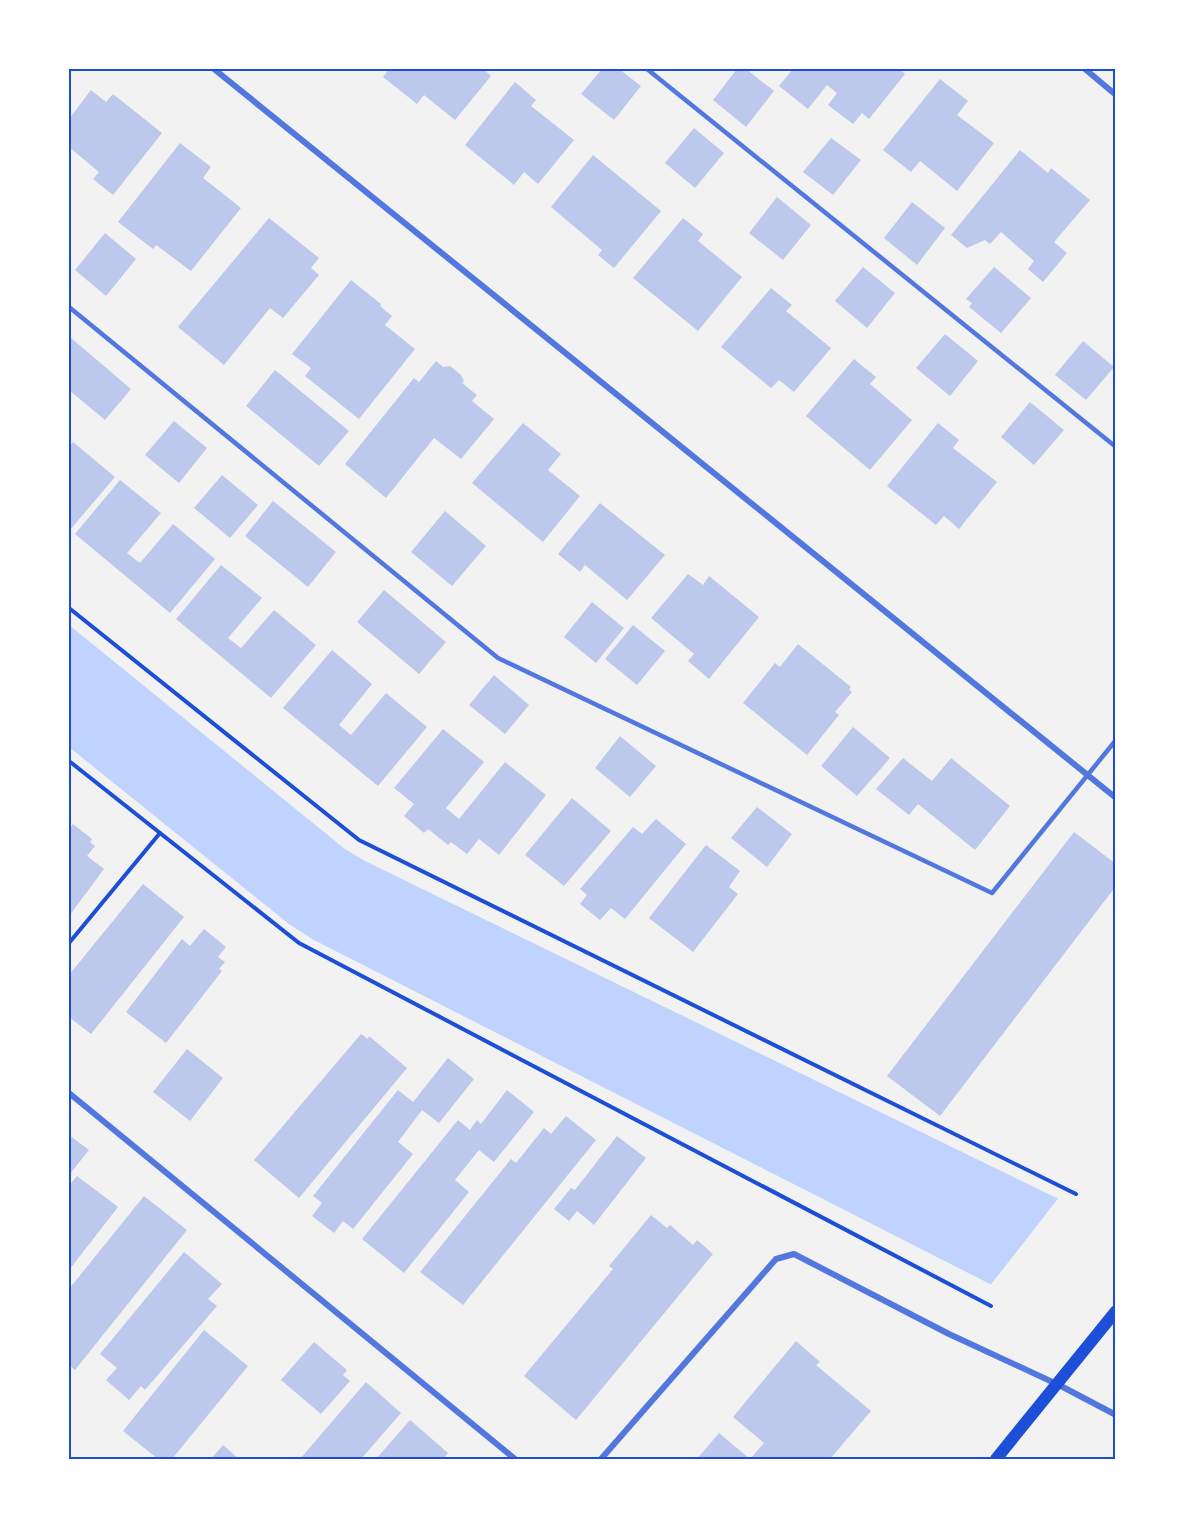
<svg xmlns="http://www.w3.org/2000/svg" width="1185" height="1528" font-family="'Sofia Sans Condensed',sans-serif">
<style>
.water{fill:#bfd3fe}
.pier{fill:#f2f2f2}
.building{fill:#bdc9ec}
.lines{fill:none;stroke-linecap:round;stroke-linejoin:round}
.path{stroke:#1d4ed8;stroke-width:4}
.service{stroke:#5277de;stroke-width:4.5}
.minor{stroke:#5277de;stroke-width:6}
.secondary{stroke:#1d4ed8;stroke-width:12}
.neatline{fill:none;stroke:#1d4ed8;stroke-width:2}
</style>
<rect width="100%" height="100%" fill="#f2f2f2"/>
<!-- water -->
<polygon class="water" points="69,625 345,849 365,861 1116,1227 1116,1342 988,1283 312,939 289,924 69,747"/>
<!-- pier -->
<polygon class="pier" points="1060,1196 1116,1223 1116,1345 989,1287"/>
<!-- building -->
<g class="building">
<polygon points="389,69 483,69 491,76 455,120 424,95 417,104 383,77"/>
<polygon points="602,69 619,69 641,86 614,120 581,94"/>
<polygon points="737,69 746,69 774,91 746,127 713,100"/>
<polygon points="793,69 899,69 905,74 869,119 862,113 853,124 828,105 837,93 827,85 808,109 779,86"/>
<polygon points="940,79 968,101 957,115 994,143 957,191 920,161 911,172 883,150"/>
<polygon points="515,82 536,100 531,106 574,140 538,184 524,172 514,185 465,145"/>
<polygon points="91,90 106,102 113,94 162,133 113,195 93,179 99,172 69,147 69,119"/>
<polygon points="694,128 724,153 695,188 665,163"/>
<polygon points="831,138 861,160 833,195 803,172"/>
<polygon points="180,143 211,167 203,178 241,208 191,271 156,245 153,249 118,222"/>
<polygon points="1020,150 1048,173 1051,168 1090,200 1054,242 1067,253 1043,282 1028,269 1034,261 1001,232 990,244 985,240 967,248 951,235"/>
<polygon points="593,155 661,211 614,268 598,255 602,250 551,207"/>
<polygon points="777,197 811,225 783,260 749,233"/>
<polygon points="912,202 945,228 917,265 884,238"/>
<polygon points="269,218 319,258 311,268 319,275 283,318 270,308 224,365 178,327"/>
<polygon points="683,218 703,234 698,241 742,277 698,331 633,278"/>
<polygon points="105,233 136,259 106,296 75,270"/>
<polygon points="863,267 895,293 867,328 835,301"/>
<polygon points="994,267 1031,298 1001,333 969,307 972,303 966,299"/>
<polygon points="351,280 381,304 380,306 392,316 385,325 415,349 359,419 305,376 311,368 292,354"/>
<polygon points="771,288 792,305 786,311 831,348 794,392 779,380 771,388 721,347"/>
<polygon points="945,334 978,361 950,396 916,368"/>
<polygon points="71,338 131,389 105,420 69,390"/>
<polygon points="1083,341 1114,367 1086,400 1055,375"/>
<polygon points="854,359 876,377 870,384 912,420 870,470 806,416"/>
<polygon points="436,361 443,367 450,366 461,375 464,381 462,383 477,395 472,401 494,419 461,459 434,438 386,498 345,464 414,378 419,382"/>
<polygon points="275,370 349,431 319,466 246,406"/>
<polygon points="1030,402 1064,430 1034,465 1001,437"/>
<polygon points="174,421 207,448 179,483 145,455"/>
<polygon points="523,423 561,454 548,470 580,496 543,542 472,483"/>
<polygon points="938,423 959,440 953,448 997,482 959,529 944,516 936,525 887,486"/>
<polygon points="73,442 115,477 69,531 69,447"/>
<polygon points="222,475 258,505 230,538 194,508"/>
<polygon points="120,480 161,513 127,553 140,563 173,524 215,559 170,613 75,534"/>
<polygon points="273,501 336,552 308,587 245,536"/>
<polygon points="600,503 665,555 627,600 585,565 580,572 558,554"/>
<polygon points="445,511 486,546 452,586 411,552"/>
<polygon points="221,565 262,598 228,638 241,648 274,610 316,645 271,698 176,619"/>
<polygon points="688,574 703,585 709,576 759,617 709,679 688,661 694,654 651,618"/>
<polygon points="384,590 446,642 419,674 357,622"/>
<polygon points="592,602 624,628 596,663 564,637"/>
<polygon points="633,625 665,651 637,685 605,659"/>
<polygon points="798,644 851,687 849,690 852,692 835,712 839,715 807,755 743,703 775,663 780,667"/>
<polygon points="332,650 372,684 339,725 351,735 386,693 427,727 378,786 283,708"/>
<polygon points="494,675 529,705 505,734 469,705"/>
<polygon points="853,727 890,758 857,796 821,766"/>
<polygon points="443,729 484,762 446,808 459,819 505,762 546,795 499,855 479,839 467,854 451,842 448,845 428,829 424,833 404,816 414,804 394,788"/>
<polygon points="620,736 656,766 630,797 595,768"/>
<polygon points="903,758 932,781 951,758 1010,806 975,850 918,804 909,815 876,789"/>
<polygon points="572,798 611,831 564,886 525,855"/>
<polygon points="757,807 792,834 767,867 731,838"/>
<polygon points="656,819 686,844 625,919 611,908 600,920 580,904 587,895 580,889 633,827 642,834"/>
<polygon points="73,824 92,839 90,842 95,846 87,856 104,869 69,916 69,829"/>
<polygon points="1074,832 1116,864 1116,886 940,1116 887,1076"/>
<polygon points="706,845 740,871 729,887 738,894 693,952 649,918"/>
<polygon points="143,884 184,917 91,1034 69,1017 69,975"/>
<polygon points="204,929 226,947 218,957 225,962 219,969 222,971 166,1043 126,1012 182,939 190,946"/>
<polygon points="361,1034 368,1039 369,1036 407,1068 299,1198 254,1160"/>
<polygon points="187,1049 223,1078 190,1121 153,1092"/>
<polygon points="448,1058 474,1079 439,1123 422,1110 398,1142 413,1154 353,1229 343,1221 334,1233 312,1216 322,1203 313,1196 398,1090 413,1102"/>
<polygon points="507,1090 534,1112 494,1162 479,1150 455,1180 469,1192 404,1273 362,1239 458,1120 470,1130 477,1120 481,1124"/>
<polygon points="566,1116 596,1140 463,1305 420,1272 511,1159 516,1163 544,1128 551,1134"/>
<polygon points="69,1135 89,1150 69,1175"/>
<polygon points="617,1136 646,1158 594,1225 577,1211 569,1221 554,1209 571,1188 575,1190"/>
<polygon points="77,1176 118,1207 69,1270 69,1186"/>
<polygon points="144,1196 187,1230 75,1370 69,1365 69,1289"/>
<polygon points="651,1215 667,1228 670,1225 693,1245 697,1240 713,1254 576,1420 524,1376 613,1269 609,1266"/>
<polygon points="184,1252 222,1284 208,1299 217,1306 145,1390 141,1386 129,1400 106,1380 117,1368 100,1354"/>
<polygon points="204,1330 248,1366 172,1459 158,1459 123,1431"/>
<polygon points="796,1341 820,1362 816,1365 871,1411 830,1459 697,1459 719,1433 750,1459 764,1443 733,1417"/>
<polygon points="314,1342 347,1370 343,1375 350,1381 321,1414 281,1380"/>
<polygon points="366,1382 401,1413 361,1459 300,1459"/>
<polygon points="410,1420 448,1453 443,1459 376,1459"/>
<polygon points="223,1445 239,1459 211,1459"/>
</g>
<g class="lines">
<!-- path -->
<g class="path">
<polyline points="69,608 359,840 1076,1194"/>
<polyline points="69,761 299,943 991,1306"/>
<polyline points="69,943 160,833"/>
</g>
<!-- service -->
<g class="service">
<polyline points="647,69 1116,447"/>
<polyline points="69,307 498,658 992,893 1116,740"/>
</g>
<!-- minor -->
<g class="minor">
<polyline points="214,69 1116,798"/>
<polyline points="1085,69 1116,95"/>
<polyline points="69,1093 515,1459"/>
<polyline points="601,1459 776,1259 794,1254 949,1334 1059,1385 1116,1415"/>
</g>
<!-- secondary -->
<polyline class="secondary" points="996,1459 1116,1311"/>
</g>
<!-- border -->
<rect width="1185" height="1528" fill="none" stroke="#ffffff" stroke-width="141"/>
<rect x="70" y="70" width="1044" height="1388" class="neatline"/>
</svg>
